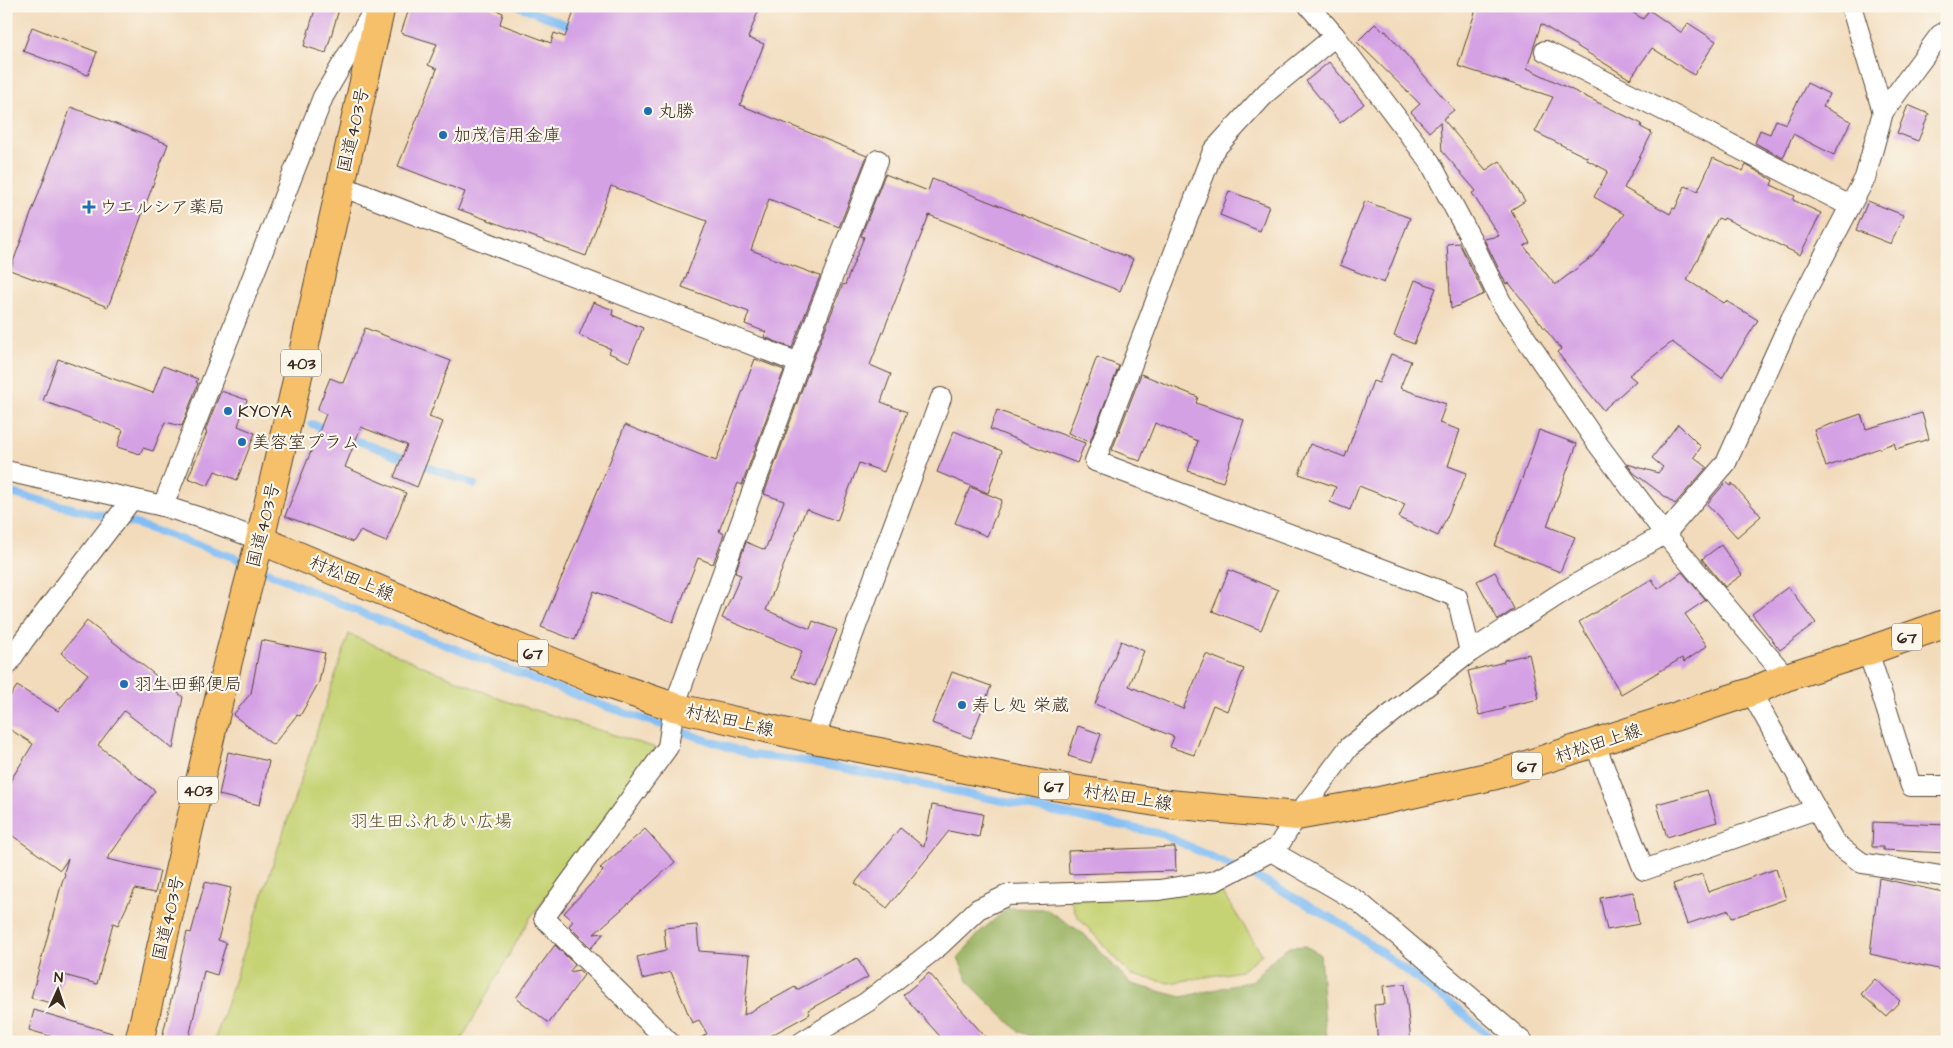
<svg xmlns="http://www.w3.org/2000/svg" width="1953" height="1048" font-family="'Architects Daughter','Klee One',sans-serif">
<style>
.green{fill:#c6d374;stroke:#807e49}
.forest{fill:#9cb566;stroke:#6c7042}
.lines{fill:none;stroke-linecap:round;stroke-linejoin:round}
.stream{stroke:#81bdf4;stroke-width:8}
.building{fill:#d5a1e5}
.minor-casing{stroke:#564536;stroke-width:22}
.primary-casing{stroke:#564536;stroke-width:30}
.trunk-casing{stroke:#564536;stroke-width:30}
.minor{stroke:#fff;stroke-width:20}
.primary{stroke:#f6c06b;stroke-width:28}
.trunk{stroke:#f6c06b;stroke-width:28}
.poi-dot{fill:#1f6fb2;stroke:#fbf7ec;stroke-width:2}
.labels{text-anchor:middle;stroke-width:4.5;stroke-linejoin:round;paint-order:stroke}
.shield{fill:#fbf7ec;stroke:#75685c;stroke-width:1}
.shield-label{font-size:16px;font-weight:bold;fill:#3b2a1e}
.poi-label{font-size:18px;fill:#3b2a1e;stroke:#fbf7ec;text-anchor:start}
.street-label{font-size:18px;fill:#3b2a1e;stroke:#fbf7ec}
.park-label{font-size:18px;fill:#5e5434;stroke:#fbf7ec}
</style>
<rect width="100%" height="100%" fill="#fbf7ec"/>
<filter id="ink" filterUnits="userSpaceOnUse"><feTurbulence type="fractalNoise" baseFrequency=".02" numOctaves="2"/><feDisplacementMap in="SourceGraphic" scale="10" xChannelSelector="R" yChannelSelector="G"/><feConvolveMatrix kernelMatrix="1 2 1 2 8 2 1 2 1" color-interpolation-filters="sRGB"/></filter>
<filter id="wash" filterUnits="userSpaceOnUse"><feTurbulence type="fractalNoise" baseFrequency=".0096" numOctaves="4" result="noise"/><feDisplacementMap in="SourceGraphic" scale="20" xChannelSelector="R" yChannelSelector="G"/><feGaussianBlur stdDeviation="1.12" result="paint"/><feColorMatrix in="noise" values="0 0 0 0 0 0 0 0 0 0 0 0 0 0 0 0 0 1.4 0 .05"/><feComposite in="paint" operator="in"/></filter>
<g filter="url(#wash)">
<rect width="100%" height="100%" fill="#f2dbbb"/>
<!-- green -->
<g class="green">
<polygon points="349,634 503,700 656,748 530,918 460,1042 214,1042"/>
<polygon points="1215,881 1262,954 1241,971 1169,983 1131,975 1077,916 1068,893"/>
</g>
<!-- forest -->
<polygon class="forest" points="1008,908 1046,909 1084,934 1131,984 1182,997 1252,981 1275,957 1289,947 1305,946 1320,954 1325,1028 1329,1042 1045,1042 1018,1031 969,983 958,958 981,931"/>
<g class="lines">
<!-- stream -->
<g class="stream">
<polyline points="519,6 577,29"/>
<polyline points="312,424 329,430"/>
<polyline points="347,437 474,484"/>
<polyline points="6,492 136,524 233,557 362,613 604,706 752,755 812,762 1162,834 1270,884 1347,927 1454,1006 1496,1042"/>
</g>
</g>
<g id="blocks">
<!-- building -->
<g class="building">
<polygon points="316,6 340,6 326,53 304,46"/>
<polygon points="410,6 487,6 503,13 500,24 551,43 554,33 565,37 576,6 760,6 748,38 764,44 740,105 867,156 839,227 769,199 751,250 820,276 792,348 764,337 766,332 745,324 749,312 682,287 707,221 611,186 586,256 458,209 465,192 398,166 437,69 428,65 437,44 401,33"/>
<polygon points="1477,6 1622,6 1643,19 1649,10 1682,33 1688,23 1716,41 1694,75 1652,48 1630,79 1541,24 1527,68 1642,124 1641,127 1652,133 1624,188 1670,214 1673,208 1675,209 1685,186 1698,191 1713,158 1743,171 1746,165 1773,180 1771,185 1795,196 1793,200 1821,213 1800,255 1724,218 1723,220 1718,218 1687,280 1724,303 1726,301 1758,320 1722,378 1672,342 1629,375 1636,381 1603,410 1557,352 1561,349 1509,283 1506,284 1484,239 1499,236 1472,193 1476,191 1442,151 1440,122 1429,132 1411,112 1420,104 1357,42 1375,24 1384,32 1385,30 1454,110 1443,119 1486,170 1500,161 1525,201 1511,210 1530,243 1524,246 1555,285 1593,256 1624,214 1594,197 1608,171 1587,160 1588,158 1535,132 1553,97 1458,66"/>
<polygon points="32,27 97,52 88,75 23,51"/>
<polygon points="1329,62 1364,104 1340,123 1306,81"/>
<polygon points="1807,83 1829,94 1823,107 1851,121 1834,155 1793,134 1783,158 1755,143 1760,130 1770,134 1776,120 1786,124"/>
<polygon points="1908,105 1929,114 1918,141 1897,133"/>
<polygon points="71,107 168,144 108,307 10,270"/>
<polygon points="885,174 928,191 932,179 1133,259 1120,291 929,215 870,365 891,374 881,402 907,412 884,472 859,463 837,521 806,509 766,610 810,629 813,621 837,630 815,686 792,677 802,651 722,618 741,575 735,573 746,542 765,550 784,501 764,494 810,367 843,284 845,285 864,237 861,236"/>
<polygon points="1229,191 1269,206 1260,231 1220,215"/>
<polygon points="1365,201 1410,218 1384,283 1340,265"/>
<polygon points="1868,201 1903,215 1891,244 1856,230"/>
<polygon points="1459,243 1484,294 1451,309 1447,244"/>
<polygon points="1415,280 1436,288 1414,344 1394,336"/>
<polygon points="593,302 613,310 612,315 643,328 629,362 609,353 611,349 579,335"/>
<polygon points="365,328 451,361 429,417 443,422 417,487 394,477 407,445 361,427 345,467 406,493 386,542 360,531 353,542 285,516 326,414 317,410 330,378 343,383"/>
<polygon points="1391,354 1411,361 1400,388 1446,404 1439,423 1460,430 1448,466 1467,473 1438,536 1399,518 1405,504 1359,486 1350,510 1330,502 1336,487 1299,474 1310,444 1345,457 1373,381 1379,383"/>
<polygon points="1097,357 1119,366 1090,442 1068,433"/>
<polygon points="58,359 153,393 163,366 198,379 196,382 198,383 182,426 165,422 153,451 143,448 140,454 117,447 123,430 43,401"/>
<polygon points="755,359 784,370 742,485 738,483 719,531 724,534 713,564 698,558 673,622 594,591 575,640 541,627 625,425 716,461"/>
<polygon points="1141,374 1198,397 1196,403 1244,420 1223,482 1188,471 1198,441 1155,423 1140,461 1112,450"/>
<polygon points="221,391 247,400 238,426 255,433 237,480 215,471 208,486 188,478 207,432 205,431"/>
<polygon points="997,410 1085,443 1077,463 990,429"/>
<polygon points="1922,413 1929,439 1896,449 1894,443 1826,467 1814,430 1861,414 1866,429"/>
<polygon points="1678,424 1701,447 1694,457 1707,467 1675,504 1634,473 1627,464 1658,473 1663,467 1652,458"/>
<polygon points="1539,430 1577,444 1547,526 1575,537 1560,572 1495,546 1523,476"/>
<polygon points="954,431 1002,451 988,493 937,472"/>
<polygon points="1726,482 1731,486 1732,483 1761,516 1737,537 1707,504"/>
<polygon points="970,487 1002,500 987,536 955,523"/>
<polygon points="1721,545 1742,575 1725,587 1702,559"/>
<polygon points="1229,570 1278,590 1261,630 1212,611"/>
<polygon points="1495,572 1514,609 1498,620 1477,581"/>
<polygon points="1682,572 1706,600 1685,614 1707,646 1684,662 1682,658 1621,694 1579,622 1652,579 1658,589"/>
<polygon points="1788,587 1816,623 1780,650 1752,614"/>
<polygon points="87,621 183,697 173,749 124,711 98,745 155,791 107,859 160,871 155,893 135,889 118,925 113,923 97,984 64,975 56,1004 31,998 62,882 65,874 64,872 68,859 60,870 6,831 6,788 33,744 6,727 6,703 17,686 58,711 88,674 61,653"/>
<polygon points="261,640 325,653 319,682 300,716 297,715 273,745 233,715 251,693"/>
<polygon points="1121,641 1144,651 1129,686 1183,709 1206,654 1244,669 1227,711 1213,705 1194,755 1170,747 1174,737 1095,704"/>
<polygon points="1529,654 1539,699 1504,707 1504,709 1479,715 1468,671 1504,662 1504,660"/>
<polygon points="952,672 991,686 971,738 932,723"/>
<polygon points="1078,726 1101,734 1091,763 1068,756"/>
<polygon points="228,752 269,761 260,805 219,795"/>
<polygon points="1707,790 1717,822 1667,837 1657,804"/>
<polygon points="932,805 983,814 979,837 949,831 887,908 855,883 900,828 924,847"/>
<polygon points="1873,822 1947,825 1947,853 1883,850 1883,847 1872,847"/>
<polygon points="645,829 675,862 594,934 604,933 591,948 569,926 573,921 564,913 603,871 600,868"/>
<polygon points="1175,847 1176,871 1069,874 1068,851"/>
<polygon points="1776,869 1786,899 1732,918 1729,910 1687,924 1673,884 1702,874 1708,892"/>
<polygon points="1879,878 1947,893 1947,971 1870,954"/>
<polygon points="205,882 231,888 218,940 226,943 217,975 204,971 188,1042 161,1042 187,932 191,933"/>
<polygon points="1633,892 1639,924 1607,930 1600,898"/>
<polygon points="697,925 699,951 750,955 744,1015 795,987 797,990 857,958 868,977 808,1010 810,1014 759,1042 694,1042 707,1034 699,1020 692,1023 671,972 642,979 637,957 666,950 664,928"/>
<polygon points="555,945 575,965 569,972 579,970 584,975 549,1023 516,998"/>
<polygon points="929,973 990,1042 945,1042 903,995"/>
<polygon points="1875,979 1900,1001 1886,1016 1861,994"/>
<polygon points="1405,984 1411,1042 1378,1042 1374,1005 1385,1004 1383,986"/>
<polygon points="34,1010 112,1033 109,1042 70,1042 29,1030"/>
</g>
</g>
</g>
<g filter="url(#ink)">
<use href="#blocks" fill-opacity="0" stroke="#564536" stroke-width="1"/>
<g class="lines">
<defs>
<g id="minor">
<polyline points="1309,6 1335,36 1430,162 1472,241 1501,302 1597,443 1665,534 1786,677"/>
<polyline points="1851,6 1883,112"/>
<polyline points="1335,36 1267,92 1213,151 1095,461 1457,597 1470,652"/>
<polyline points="1545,51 1705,131 1850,206"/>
<polyline points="341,186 799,363"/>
<polyline points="6,471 163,506 204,519 260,540"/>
<polyline points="163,506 323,97 374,10"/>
<polyline points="1868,651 1911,786 1947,786"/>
<polyline points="6,667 24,640 132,499"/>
<polyline points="1751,692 1835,843 1862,863 1947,877"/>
<polyline points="814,739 941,398"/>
<polyline points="1595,744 1644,870 1816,809"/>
<polyline points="1271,851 1359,902 1523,1042"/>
<polyline points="669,1042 544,918 668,747 674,707 799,363 878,160"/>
<polyline points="802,1042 867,1002 940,945 978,909 1008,895 1159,890 1215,881 1277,848 1297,816 1349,747 1470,652 1564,591 1665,534 1726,463 1791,319 1865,178 1883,112 1940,35 1947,31"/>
</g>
<polyline id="primary" points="260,540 593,679 674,707 814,739 1040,784 1169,804 1297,816 1380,801 1496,775 1751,692 1786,677 1868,651 1947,623"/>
<polyline id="trunk" points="139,1042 228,661 260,540 293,398 381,6"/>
</defs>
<!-- minor casing -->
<use href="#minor" class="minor-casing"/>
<!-- primary casing -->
<use href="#primary" class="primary-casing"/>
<!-- trunk casing -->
<use href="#trunk" class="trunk-casing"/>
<!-- minor -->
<use href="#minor" class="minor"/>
<!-- primary -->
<use href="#primary" class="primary"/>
<!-- trunk -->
<use href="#trunk" class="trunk"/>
</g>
</g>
<!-- markers -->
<g class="poi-dot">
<circle cx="648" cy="111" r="5"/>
<circle cx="443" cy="135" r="5"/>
<path d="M86.5 199.5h5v5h5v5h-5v5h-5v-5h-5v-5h5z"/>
<circle cx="228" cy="411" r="5"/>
<circle cx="242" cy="442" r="5"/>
<circle cx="124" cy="684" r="5"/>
<circle cx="962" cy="705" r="5"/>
</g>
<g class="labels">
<!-- shield labels -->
<g class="shield">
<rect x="281" y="349.5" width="40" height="27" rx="4"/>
<rect x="1892" y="623.5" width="30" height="27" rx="4"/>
<rect x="518" y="639.5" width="30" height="27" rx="4"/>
<rect x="1512" y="752.5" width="30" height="27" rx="4"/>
<rect x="1039" y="772.5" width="30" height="27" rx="4"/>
<rect x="178" y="776.5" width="40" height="27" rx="4"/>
</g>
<g class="shield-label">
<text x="301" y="369">403</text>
<text x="1907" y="643">67</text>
<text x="533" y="659">67</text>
<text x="1527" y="772">67</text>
<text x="1054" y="792">67</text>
<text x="198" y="796">403</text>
</g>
<!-- poi labels -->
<g class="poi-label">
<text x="658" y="117">丸勝</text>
<text x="453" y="141">加茂信用金庫</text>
<text x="99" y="213">ウエルシア薬局</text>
<text x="238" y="417">KYOYA</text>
<text x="252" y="448">美容室プラム</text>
<text x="134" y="690">羽生田郵便局</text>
<text x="972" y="711">寿し処 栄蔵</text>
</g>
<!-- street labels -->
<g class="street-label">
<text transform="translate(353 130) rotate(-77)" y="6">国道403号</text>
<text transform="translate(263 525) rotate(-76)" y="6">国道403号</text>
<text transform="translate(352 578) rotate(23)" y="6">村松田上線</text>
<text transform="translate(730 720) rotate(13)" y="6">村松田上線</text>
<text transform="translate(1598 743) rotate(-18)" y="6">村松田上線</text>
<text transform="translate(1128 797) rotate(9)" y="6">村松田上線</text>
<text transform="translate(168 918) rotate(-77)" y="6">国道403号</text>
</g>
<!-- park labels -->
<g class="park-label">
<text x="431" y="827">羽生田ふれあい広場</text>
</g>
</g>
<!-- margin -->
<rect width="1953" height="1048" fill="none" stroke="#fbf7ec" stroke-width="25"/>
<!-- north arrow -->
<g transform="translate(58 990) rotate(3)" stroke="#fbf7ec" stroke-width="4" paint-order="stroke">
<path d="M0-4L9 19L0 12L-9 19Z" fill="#3b2a1e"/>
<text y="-8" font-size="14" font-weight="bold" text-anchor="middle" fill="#3b2a1e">N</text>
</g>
</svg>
